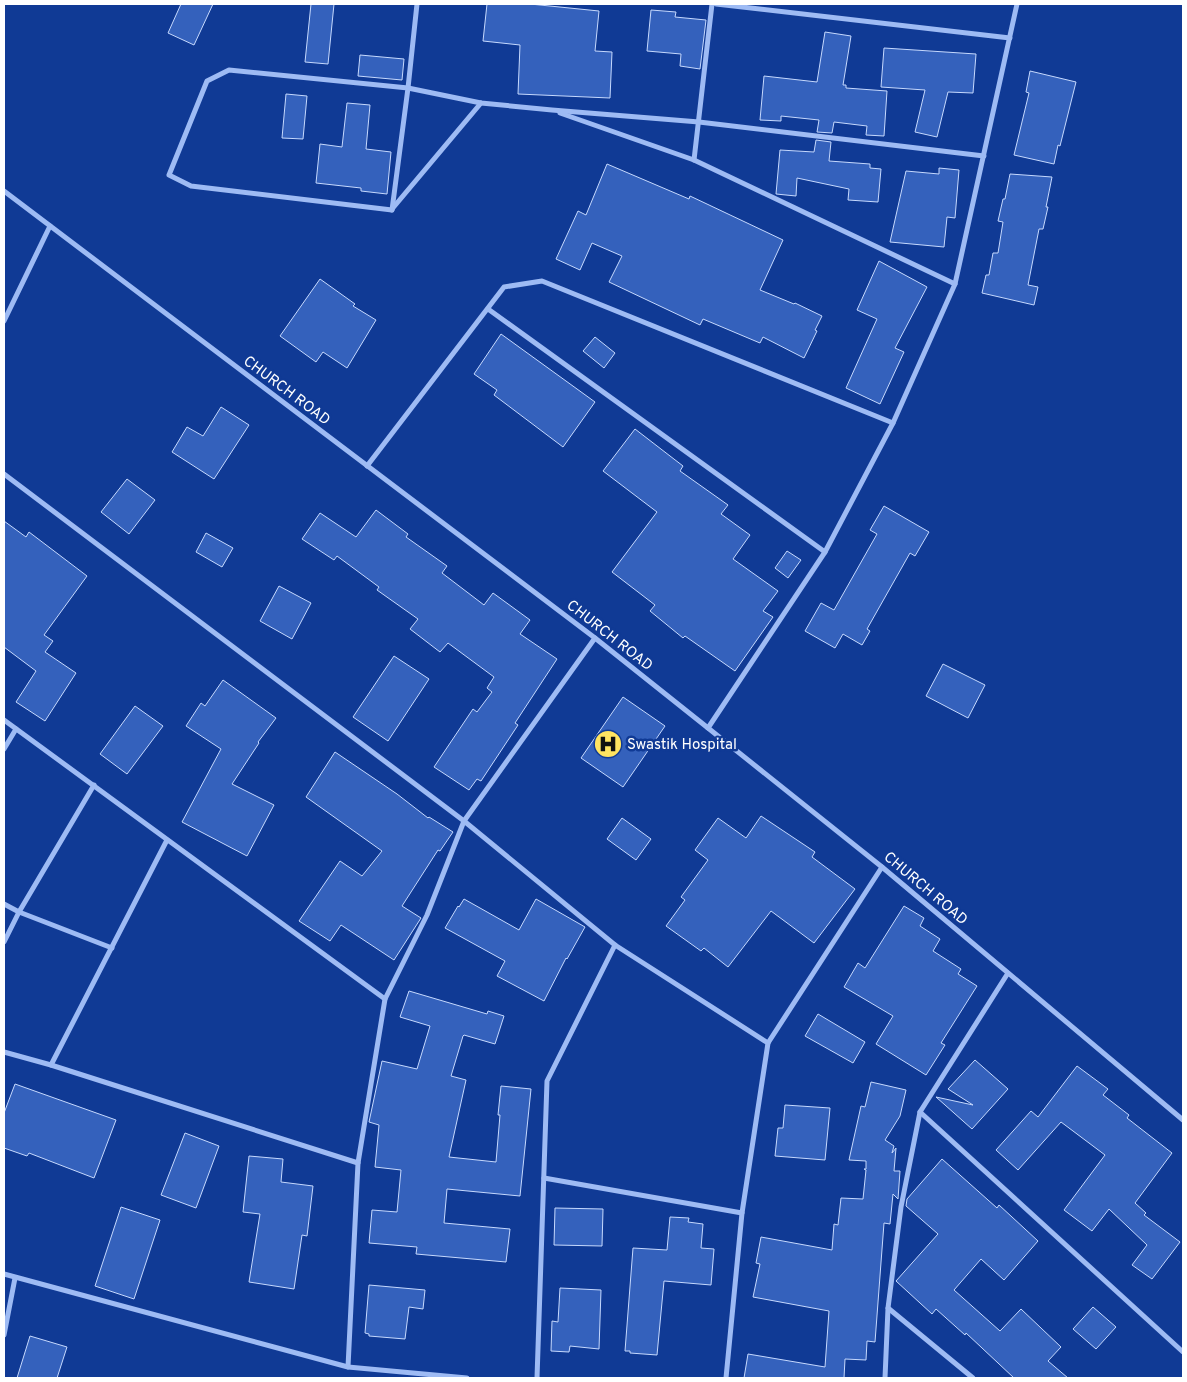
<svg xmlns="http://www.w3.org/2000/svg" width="1187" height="1382" font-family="Overpass,sans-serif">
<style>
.building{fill:#3461bc;stroke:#c6d9fe}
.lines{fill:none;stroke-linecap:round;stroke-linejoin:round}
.minor{stroke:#9ebbf4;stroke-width:5}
.labels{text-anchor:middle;stroke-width:5;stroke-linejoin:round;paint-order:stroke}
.street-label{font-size:15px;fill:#fff;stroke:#103a95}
.poi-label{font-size:15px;fill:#fff;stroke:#103a95;text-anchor:start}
</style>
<rect width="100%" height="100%" fill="#103a95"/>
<!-- building -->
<g class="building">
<polygon points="181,4 213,4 194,45 168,33"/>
<polygon points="311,4 334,4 328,64 305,62"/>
<polygon points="487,4 530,4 599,11 595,51 612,52 610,98 518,94 520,45 483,41"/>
<polygon points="651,10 676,12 675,17 706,20 700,69 680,66 681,54 647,51"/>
<polygon points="825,32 851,36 843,85 846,85 846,88 887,91 884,136 866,135 867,126 834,122 832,133 817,132 819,120 781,116 781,121 760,120 764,76 817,82"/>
<polygon points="884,48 976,54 973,93 948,92 937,137 915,132 925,90 881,87"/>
<polygon points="360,55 404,59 402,80 358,76"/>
<polygon points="1030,71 1076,82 1060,146 1058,145 1054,164 1014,155 1029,93 1026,92"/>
<polygon points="286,94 307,96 303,139 282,138"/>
<polygon points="347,103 370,105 366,149 391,152 387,194 361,191 361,188 316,183 320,144 342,147"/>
<polygon points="816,140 831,142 829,161 870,164 870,168 881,169 878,202 848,200 849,189 797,178 796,196 776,194 780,150 814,152"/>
<polygon points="607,164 689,199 690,196 783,240 760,290 794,304 795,303 822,316 815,330 817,331 804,358 763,337 760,343 703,319 700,325 609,282 622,256 592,243 580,270 556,259 578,211 586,215"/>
<polygon points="939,168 959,170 955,218 947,217 944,247 890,242 906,171 939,174"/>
<polygon points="1010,174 1052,177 1046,207 1048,207 1043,229 1039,229 1028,285 1038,287 1034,305 982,293 986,275 989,275 993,253 998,253 1003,222 998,221 1003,199 1005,199"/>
<polygon points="879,261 927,287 895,348 904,352 880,404 846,388 877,319 857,310"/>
<polygon points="320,279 355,304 353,306 376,320 347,368 323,352 316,362 280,336"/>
<polygon points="501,334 595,402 563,447 494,395 497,390 474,374"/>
<polygon points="595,337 615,353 604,368 583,351"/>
<polygon points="221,407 249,425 214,479 172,452 187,427 203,436"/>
<polygon points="635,429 683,466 680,471 728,505 721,514 750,535 733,559 778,591 763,611 773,617 735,671 685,636 683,638 650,611 655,605 612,572 657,512 603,471"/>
<polygon points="127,479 155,500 129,534 101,512"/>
<polygon points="884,506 929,532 915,556 910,553 867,629 870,631 862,645 843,634 835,648 805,631 821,603 834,610 877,534 870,530"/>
<polygon points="376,510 408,534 406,537 447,566 442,573 484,605 493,593 530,620 520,634 557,659 515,723 518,725 481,781 477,779 469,790 434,767 473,709 477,712 492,692 487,688 494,677 448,643 440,652 410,629 418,619 377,590 379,587 337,556 334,560 302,539 320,513 356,537"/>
<polygon points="4,521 26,537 29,532 87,576 44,635 53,641 45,652 76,673 45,721 16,702 36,671 4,647"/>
<polygon points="206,533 233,548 222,567 196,552"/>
<polygon points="787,551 801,560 788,578 775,568"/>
<polygon points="279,586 311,603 292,639 260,621"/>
<polygon points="394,656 429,679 388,741 353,717"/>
<polygon points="943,664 985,685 968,718 926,696"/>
<polygon points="223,680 276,718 258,742 259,743 232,784 274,805 247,856 182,822 221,749 186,726 201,703 205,706"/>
<polygon points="623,697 665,726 623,787 581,758"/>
<polygon points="135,706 163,726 127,774 100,754"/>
<polygon points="335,752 397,794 428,818 429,817 453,832 440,851 438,850 402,906 421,918 394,960 341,925 330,941 299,921 340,861 362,876 382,851 306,797"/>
<polygon points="761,816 815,852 812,857 855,889 814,943 771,911 728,967 704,948 701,951 666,926 685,900 681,897 708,860 695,850 718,818 746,838"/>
<polygon points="622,818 651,839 636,860 607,839"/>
<polygon points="464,899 519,930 536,899 585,927 567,959 566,958 544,1001 497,976 505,961 445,928 458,906 459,907"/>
<polygon points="904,906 924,918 920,926 940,939 933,951 961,969 958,974 977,986 941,1043 945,1045 926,1075 876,1044 893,1016 844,987 858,963 865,968"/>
<polygon points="409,991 487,1014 488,1011 504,1016 495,1044 464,1035 463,1036 451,1076 466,1080 449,1157 496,1162 500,1115 498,1115 501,1086 531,1089 520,1196 447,1189 444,1223 510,1229 506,1262 416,1254 417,1247 369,1243 372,1210 397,1212 401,1170 375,1167 379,1125 369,1122 382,1061 417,1069 430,1026 400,1017"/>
<polygon points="818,1014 865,1042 853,1063 805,1036"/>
<polygon points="975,1060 1008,1089 972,1129 936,1097 973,1105 948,1089"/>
<polygon points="1077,1066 1108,1089 1103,1095 1129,1115 1127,1118 1172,1153 1135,1203 1146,1213 1144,1215 1180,1242 1152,1279 1132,1265 1147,1245 1109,1209 1092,1231 1064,1210 1105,1155 1061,1122 1018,1170 996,1150 1031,1111 1038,1117"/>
<polygon points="871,1082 906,1090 900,1116 885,1140 894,1146 892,1153 896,1148 894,1171 900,1171 898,1199 893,1194 890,1224 884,1223 875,1342 867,1341 866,1360 845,1359 844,1378 744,1378 748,1354 825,1367 829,1311 753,1297 760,1264 756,1263 761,1237 832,1250 834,1224 838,1225 841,1198 863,1199 866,1170 864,1169 866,1169 866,1161 849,1160 861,1106 865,1107"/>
<polygon points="15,1084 116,1120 94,1178 29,1153 27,1156 4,1148 4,1113"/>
<polygon points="785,1105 830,1108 825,1160 775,1156 778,1128 783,1128"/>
<polygon points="185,1133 219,1146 196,1208 161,1195"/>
<polygon points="249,1156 283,1159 281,1182 313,1186 307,1236 302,1235 294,1289 249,1282 260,1214 243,1212"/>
<polygon points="942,1159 997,1208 999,1205 1038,1241 1004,1280 981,1259 954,1290 1000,1331 1021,1309 1061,1347 1048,1361 1068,1378 1014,1378 966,1333 965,1335 936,1309 932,1314 896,1281 938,1234 906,1206 907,1199"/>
<polygon points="121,1207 160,1220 134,1299 95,1286"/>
<polygon points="555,1208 603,1209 602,1246 554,1245"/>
<polygon points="670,1217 689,1218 688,1222 703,1224 701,1248 714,1249 711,1285 664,1281 657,1355 630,1353 630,1351 625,1351 633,1248 667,1250"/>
<polygon points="369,1285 425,1290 423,1309 409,1307 405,1339 369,1336 369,1334 365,1333"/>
<polygon points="560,1288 601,1290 599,1349 570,1346 569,1352 551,1351 552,1321 558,1322"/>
<polygon points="1093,1307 1116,1327 1096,1349 1073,1329"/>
<polygon points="30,1336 67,1347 57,1378 17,1378"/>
</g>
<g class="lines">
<!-- minor -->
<g class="minor">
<polyline points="716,4 1010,38"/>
<polyline points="560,113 694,160 955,284"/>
<polyline points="694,160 712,4"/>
<polyline points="4,191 595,638 708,728 882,867 1183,1120"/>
<polyline points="392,209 481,103"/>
<polyline points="392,210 191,186 169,175 207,81 229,70 408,88 481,103 552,110 699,122 984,156"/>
<polyline points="392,210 408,88 417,4"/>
<polyline points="488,309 825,552"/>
<polyline points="4,321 50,226"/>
<polyline points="367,466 504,287 542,281 893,423"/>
<polyline points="4,474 464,821 615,945 768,1043"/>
<polyline points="4,720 385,999"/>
<polyline points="708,728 825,552 893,423 955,284 1017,4"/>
<polyline points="4,749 16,729"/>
<polyline points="4,904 19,912 112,948"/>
<polyline points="4,942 19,912 94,785"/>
<polyline points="4,1052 51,1065 358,1163"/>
<polyline points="51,1065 167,840"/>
<polyline points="920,1112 1183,1352"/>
<polyline points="544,1178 742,1213"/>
<polyline points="4,1274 348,1367 467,1378"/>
<polyline points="888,1308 973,1378"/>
<polyline points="4,1335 15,1278"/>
<polyline points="348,1367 358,1163 385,999 427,915 464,821 595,638"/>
<polyline points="537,1378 547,1081 615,945"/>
<polyline points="726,1378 742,1213 768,1043 882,867"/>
<polyline points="885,1378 888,1308 901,1207 920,1112 1008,973"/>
</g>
</g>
<!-- icons -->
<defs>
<symbol id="hospital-disc" viewBox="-11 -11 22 22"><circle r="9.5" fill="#ffe461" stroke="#103a95"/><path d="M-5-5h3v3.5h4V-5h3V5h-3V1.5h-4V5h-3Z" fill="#111"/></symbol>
</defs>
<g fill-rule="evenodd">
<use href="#hospital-disc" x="592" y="728" width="32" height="32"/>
</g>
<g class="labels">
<!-- street labels -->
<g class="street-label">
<text transform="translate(287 390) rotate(37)" y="5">CHURCH ROAD</text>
<text transform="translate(610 635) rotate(38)" y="5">CHURCH ROAD</text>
<text transform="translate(926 888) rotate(40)" y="5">CHURCH ROAD</text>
</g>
<!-- poi labels -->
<g class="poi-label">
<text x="627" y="749">Swastik Hospital</text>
</g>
</g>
<!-- border -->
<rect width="1187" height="1382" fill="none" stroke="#ffffff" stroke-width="10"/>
</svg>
